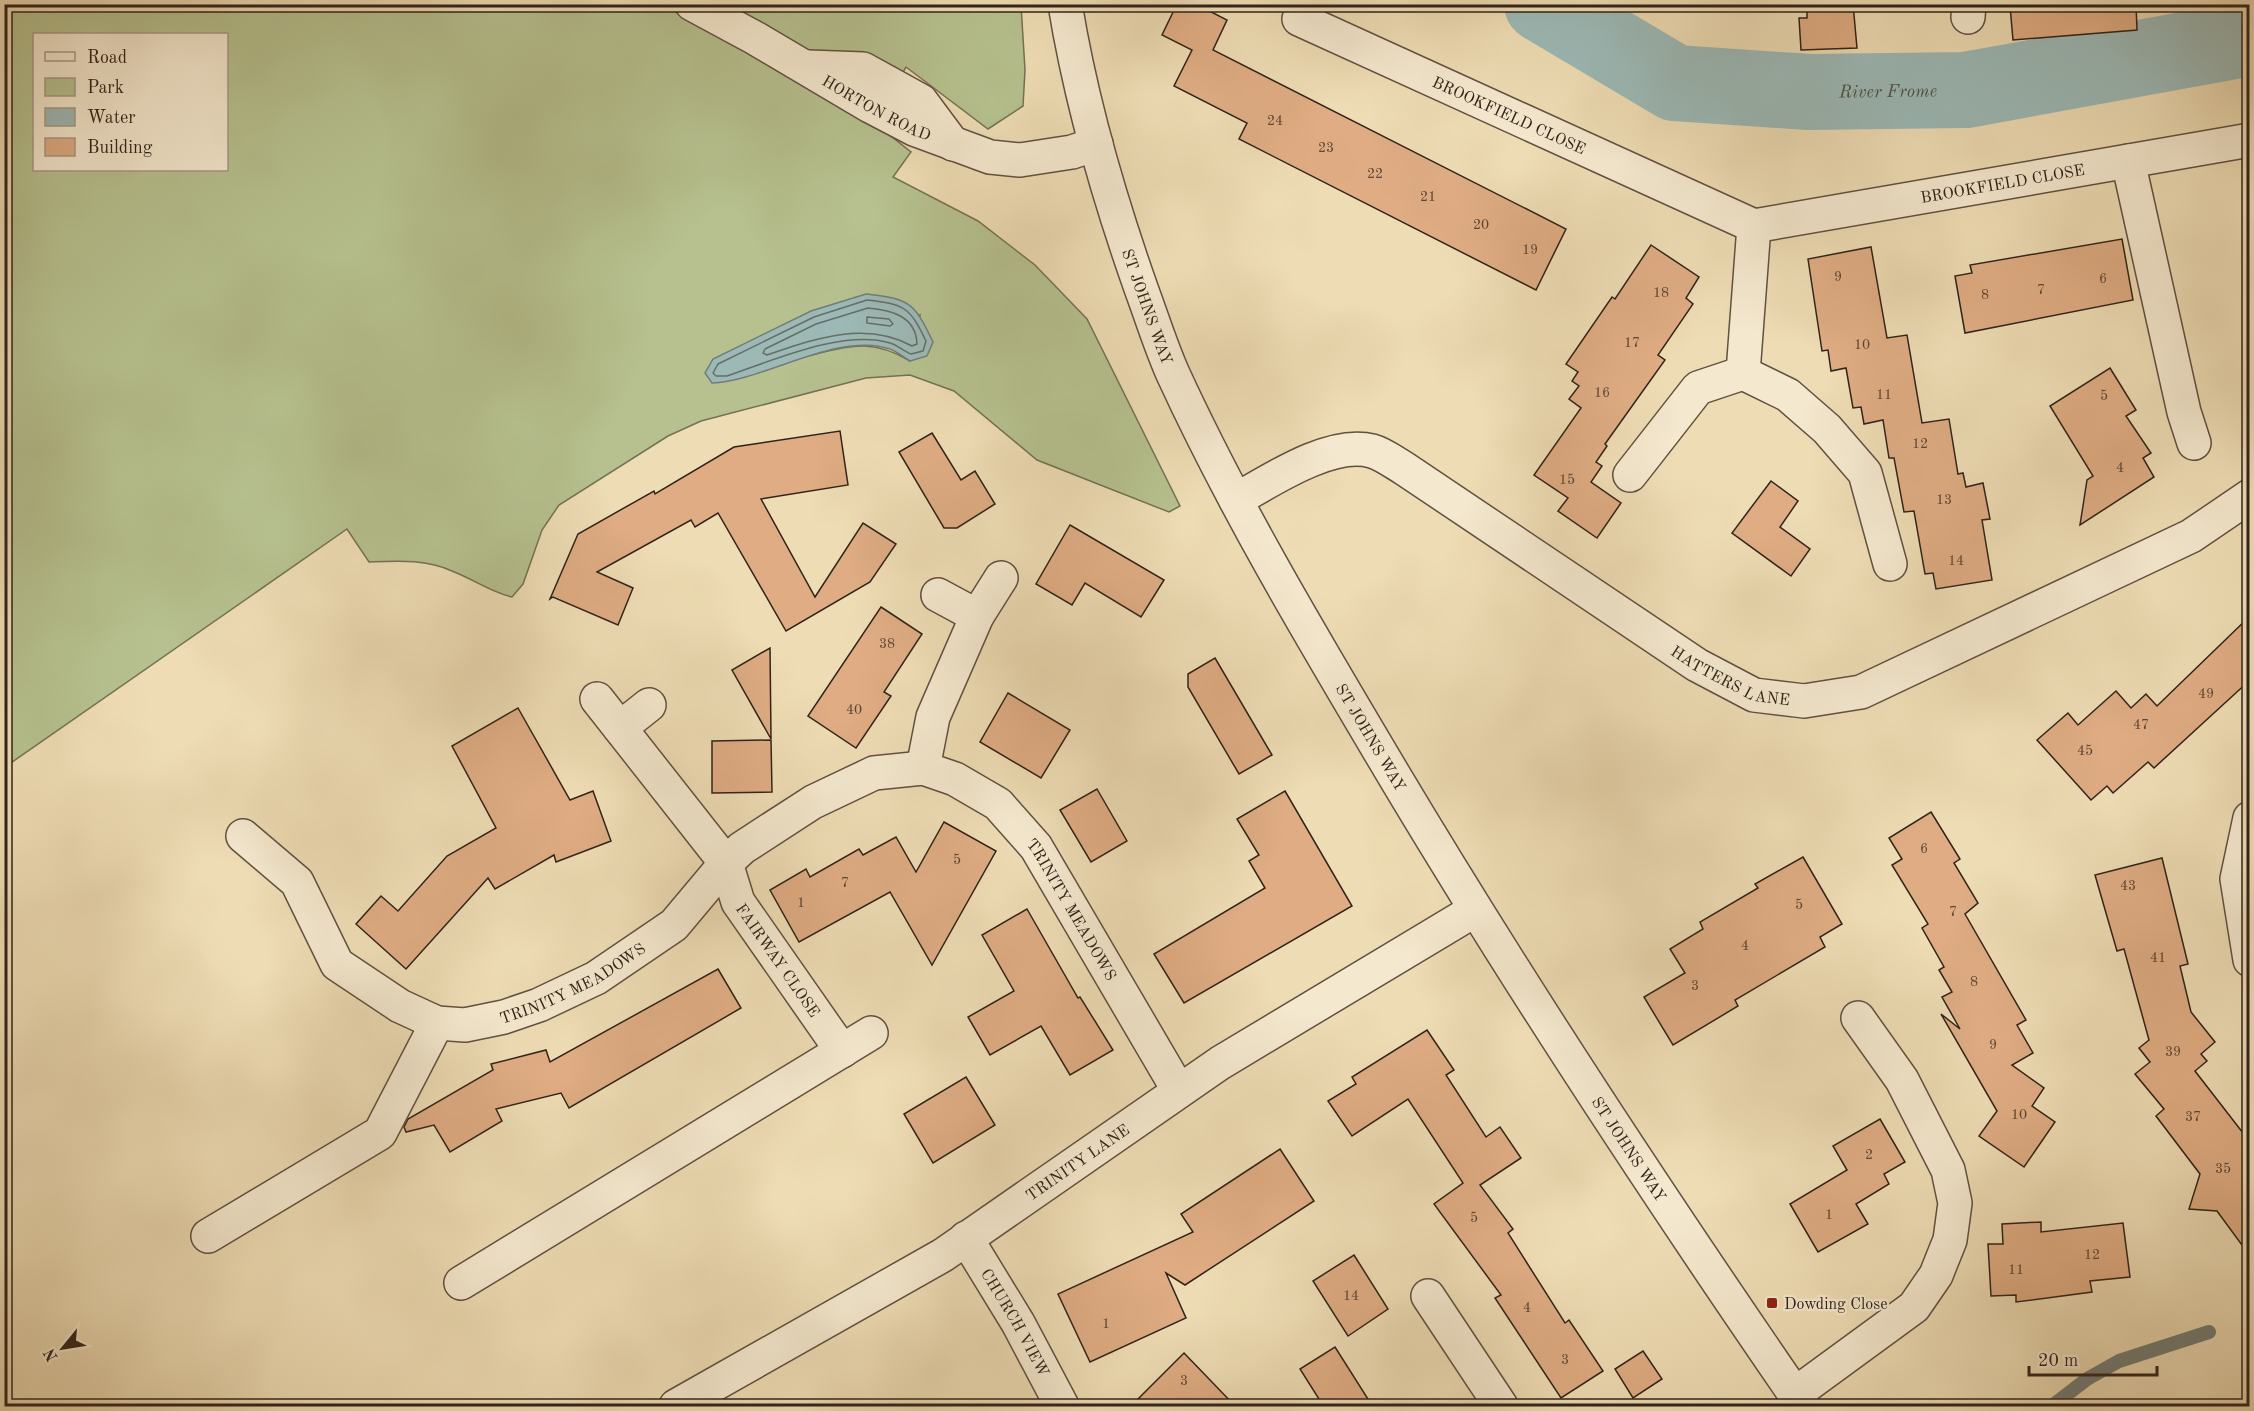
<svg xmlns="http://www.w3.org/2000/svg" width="2254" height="1411" font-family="'Old Standard TT',serif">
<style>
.green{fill:#b6c18f;stroke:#737254;stroke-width:1.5;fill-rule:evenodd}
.water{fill:#9cb9b6;stroke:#717d78;stroke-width:1.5}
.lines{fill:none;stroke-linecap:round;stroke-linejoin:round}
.shore{stroke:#666e68;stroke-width:1.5}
.stream{stroke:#717d78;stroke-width:14}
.river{stroke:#9cb9b6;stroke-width:76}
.building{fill:#dfac83;stroke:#30231a;stroke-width:1.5}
.minor-casing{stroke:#605140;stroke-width:36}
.minor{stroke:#f4e8ce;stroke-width:33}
.poi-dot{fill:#8f2418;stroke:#f4e8ce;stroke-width:2}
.labels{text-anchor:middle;stroke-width:4.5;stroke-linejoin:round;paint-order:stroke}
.number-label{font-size:14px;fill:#5c4534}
.street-label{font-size:16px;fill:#30231a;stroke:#f4e8ce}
.poi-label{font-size:16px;fill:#30231a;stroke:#f4e8ce;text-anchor:start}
.water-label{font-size:18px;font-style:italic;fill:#505049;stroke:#f4e8ce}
</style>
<rect width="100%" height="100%" fill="#eedcb4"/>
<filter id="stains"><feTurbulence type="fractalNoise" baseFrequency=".00333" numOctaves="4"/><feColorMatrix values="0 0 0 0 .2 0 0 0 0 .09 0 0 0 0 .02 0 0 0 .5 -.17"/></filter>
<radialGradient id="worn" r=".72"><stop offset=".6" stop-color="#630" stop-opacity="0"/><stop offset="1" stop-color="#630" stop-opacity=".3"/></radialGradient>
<!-- green -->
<path class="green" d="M5 5H1021L1025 70 1023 106 988 129 906 67 873 122 911 152 893 177 978 221 1035 265 1087 319 1180 506 1169 512 1037 460 954 391 910 375 866 378 701 421 668 436 559 505 542 530 523 584 512 597C490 592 473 579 452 571 426 559 397 561 369 562L347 529 5 767ZM34 34H226V170H34ZM920 315 910 361C868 336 846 348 802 357Z"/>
<!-- water -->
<path class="water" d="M866 294C910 299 914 302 933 342L927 356 910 361C903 357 896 351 890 349 838 331 764 381 712 383L705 373 713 359 811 311Z"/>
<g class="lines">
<!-- shore -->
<g class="shore">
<path d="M867 300C904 304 910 307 926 341L923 351 911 354C904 351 897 345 890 343 842 329 772 361 727 376H716L713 373 718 364 814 317Z"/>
<path d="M868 308C891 310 916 316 917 344L912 346C865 320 814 339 767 355L763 353 765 349 816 324Z"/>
<polygon points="867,317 889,319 893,324 890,326 867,323"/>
</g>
<!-- stream -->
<polyline class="stream" points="2052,1406 2087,1379 2119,1361 2209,1332"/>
<!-- river -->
<path class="river" id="s1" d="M1542 4 1675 83 1809 92 1966 90 2250 38"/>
</g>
<!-- building -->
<g class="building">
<polygon points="1177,4 1196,4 1227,20 1213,50 1566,229 1536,290 1239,139 1247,123 1174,86 1192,50 1162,35"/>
<polygon points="1807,4 1853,4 1857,48 1801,50 1799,18 1807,18"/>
<polygon points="2017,4 2136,4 2137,30 2013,40 2010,6"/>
<polygon points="2122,239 2133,300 1965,333 1955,276 1972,273 1970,265"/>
<polygon points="1651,245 1699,277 1686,298 1693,304 1658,355 1665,360 1605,444 1607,446 1596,462 1602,466 1591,482 1621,503 1597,538 1558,511 1568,498 1534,475 1581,408 1569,399 1579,386 1572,381 1578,372 1566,364 1612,297 1615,299"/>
<polygon points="1871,247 1887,338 1907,335 1922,423 1949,419 1958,474 1963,473 1966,487 1983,483 1990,519 1982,520 1992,580 1936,589 1933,573 1925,574 1914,511 1904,512 1894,458 1889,458 1883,420 1864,424 1861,407 1853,408 1846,368 1831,371 1828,350 1822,351 1808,259"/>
<polygon points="2110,368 2136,410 2126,416 2151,453 2143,458 2154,477 2080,525 2087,480 2093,476 2050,406"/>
<polygon points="840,431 848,485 761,499 815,597 863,523 896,544 870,582 786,631 718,513 695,527 691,520 597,572 633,588 618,625 553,597 550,599 578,534 654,491 655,494 734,447"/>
<polygon points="932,433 961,480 975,471 995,504 957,528 944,528 899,452"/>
<polygon points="1771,481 1798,501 1780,527 1810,549 1791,576 1732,533"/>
<polygon points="1070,525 1164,580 1141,617 1085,583 1072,605 1036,584"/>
<polygon points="881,607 922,634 884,692 891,696 856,748 808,716"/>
<polygon points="2250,616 2250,680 2154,768 2148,762 2113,793 2107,786 2091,800 2037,740 2068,713 2078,725 2116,691 2131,708 2146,694 2157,706"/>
<polygon points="770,648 771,739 732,670"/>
<polygon points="1215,658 1272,755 1239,774 1188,687 1188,674"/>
<polygon points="1008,693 1070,730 1041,778 980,742"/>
<polygon points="518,708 570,800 593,791 611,841 556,862 554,855 495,889 488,878 406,969 356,924 381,896 398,911 447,856 496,828 452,746"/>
<polygon points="771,740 772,792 712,793 712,741"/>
<polygon points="1097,789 1127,841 1091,862 1060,810"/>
<polygon points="1285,791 1352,906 1184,1003 1154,954 1265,888 1249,861 1259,855 1237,819"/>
<polygon points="1931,812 1960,859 1954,863 1978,903 1965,914 2026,1020 2017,1025 2033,1053 2012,1065 2044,1088 2032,1106 2055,1122 2024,1167 1979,1136 1997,1111 1941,1014 1960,1029 1942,997 1952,992 1939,970 1944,967 1922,928 1928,924 1892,865 1902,859 1889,838"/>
<polygon points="944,822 996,851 932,965 890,892 799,942 770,890 806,869 810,877 859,849 863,855 896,837 916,872"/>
<polygon points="1803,857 1842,924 1820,937 1825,947 1735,1000 1738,1006 1673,1045 1644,997 1685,973 1670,949 1703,929 1700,922 1758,888 1755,884"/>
<polygon points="2162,858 2188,964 2180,966 2191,1012 2215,1042 2201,1054 2207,1061 2195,1071 2250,1142 2250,1256 2217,1211 2189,1209 2200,1174 2156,1116 2164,1109 2135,1074 2150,1062 2139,1048 2149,1040 2124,949 2117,951 2095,875"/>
<polygon points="1027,909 1078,998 1080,997 1113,1050 1070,1075 1041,1026 990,1055 968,1017 1014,991 982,935"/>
<polygon points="718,969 741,1008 569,1108 561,1093 496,1109 502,1121 450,1152 434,1125 406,1132 404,1127 408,1119 493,1070 491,1064 546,1050 550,1062"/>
<polygon points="1427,1030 1454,1070 1446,1075 1486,1137 1500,1127 1521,1158 1480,1185 1513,1229 1508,1233 1565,1323 1569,1320 1603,1371 1561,1398 1495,1298 1501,1295 1434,1204 1463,1183 1408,1099 1352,1136 1328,1101 1356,1084 1352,1077"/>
<polygon points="966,1077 995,1125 933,1163 904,1114"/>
<polygon points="1880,1119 1905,1162 1884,1174 1889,1184 1856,1204 1868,1224 1818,1252 1790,1204 1847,1170 1833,1146"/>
<polygon points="1280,1149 1314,1201 1185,1285 1166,1273 1186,1318 1090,1362 1058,1294 1193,1232 1181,1214"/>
<polygon points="2041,1222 2041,1232 2123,1223 2130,1277 2090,1281 2092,1292 2016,1302 2016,1295 1991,1296 1988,1244 2003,1244 2002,1224"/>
<polygon points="1354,1255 1388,1309 1348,1336 1313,1281"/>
<polygon points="1335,1347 1373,1407 1324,1407 1300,1369"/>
<polygon points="1643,1351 1662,1379 1633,1398 1615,1369"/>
<polygon points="1184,1353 1236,1407 1130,1407"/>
</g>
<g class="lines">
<defs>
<g id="minor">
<path id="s2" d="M692 4 755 38 870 106 914 129 990 157 1020 160 1072 152 1096 144"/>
<path id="s3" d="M1065 4C1081 102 1109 198 1142 291 1152 318 1161 347 1173 374 1235 509 1313 639 1389 767 1519 985 1659 1197 1803 1406"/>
<polyline points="1968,17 1969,4"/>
<path id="s4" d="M1299 19 1754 226 2250 140"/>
<polyline points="808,67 863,69 921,101 953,144"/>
<polyline points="2128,161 2184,412 2194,443"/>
<polyline points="1743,373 1754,226"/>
<polyline points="1630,475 1698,388 1743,373 1788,395 1827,429 1865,473 1890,564"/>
<path id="s5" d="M1236 500C1271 480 1331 440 1372 451 1383 454 1395 463 1405 469L1697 665 1754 695 1804 701 1861 692 2191 536 2250 496"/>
<polyline points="938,595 977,616"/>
<path id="s6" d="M597 699 726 863 738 902 842 1051"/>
<polyline points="620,728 649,705"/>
<polyline points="923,768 933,717 977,616 1001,578"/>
<polyline points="2250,818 2237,879 2250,960"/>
<path id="s7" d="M243 836 297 882 337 964 400 1006 437 1023 465 1025 504 1017 539 1005 596 978 674 925 726 863 742 848 813 802 874 773 923 768 955 779 998 804 1036 847 1179 1091"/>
<polyline points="208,1236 380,1133 437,1023"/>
<path id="s8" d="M966 1238 1018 1323 1062 1406"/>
<polyline points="461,1283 871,1033"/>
<polyline points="1428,1296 1501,1406"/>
<polyline points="1795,1394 1914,1307 1936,1275 1950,1240 1955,1203 1948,1170 1902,1080 1858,1018"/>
<path id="s9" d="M676 1406 943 1255 1220 1063 1475 910"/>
</g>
</defs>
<!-- minor casing -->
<use href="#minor" class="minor-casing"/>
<!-- minor -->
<use href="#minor" class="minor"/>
</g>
<!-- markers -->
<rect class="poi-dot" x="1766" y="1297" width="12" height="12" rx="3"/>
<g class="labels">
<!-- number labels -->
<g class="number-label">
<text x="1275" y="125">24</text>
<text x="1326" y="152">23</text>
<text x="1375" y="178">22</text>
<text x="1428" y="201">21</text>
<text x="1481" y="229">20</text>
<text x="1530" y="254">19</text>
<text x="1838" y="281">9</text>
<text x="2103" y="283">6</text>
<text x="2041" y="294">7</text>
<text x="1661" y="297">18</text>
<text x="1985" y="299">8</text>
<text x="1632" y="347">17</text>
<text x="1862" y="349">10</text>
<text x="1602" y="397">16</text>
<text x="1884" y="399">11</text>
<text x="2104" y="400">5</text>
<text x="1920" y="448">12</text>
<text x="2120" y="472">4</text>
<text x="1567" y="484">15</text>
<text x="1944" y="504">13</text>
<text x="1956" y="565">14</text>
<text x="887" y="648">38</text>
<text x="2206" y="698">49</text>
<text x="854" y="714">40</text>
<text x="2141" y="729">47</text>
<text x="2085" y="755">45</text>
<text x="1924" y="853">6</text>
<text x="957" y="864">5</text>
<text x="845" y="887">7</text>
<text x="2128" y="890">43</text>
<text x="801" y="907">1</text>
<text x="1799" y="909">5</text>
<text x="1953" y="916">7</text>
<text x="1745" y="950">4</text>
<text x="2158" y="962">41</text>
<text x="1974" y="986">8</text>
<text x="1695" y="990">3</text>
<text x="1993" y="1049">9</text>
<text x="2173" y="1056">39</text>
<text x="2019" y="1119">10</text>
<text x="2193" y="1121">37</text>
<text x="1869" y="1159">2</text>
<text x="2223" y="1173">35</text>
<text x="1829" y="1219">1</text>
<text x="1474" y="1222">5</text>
<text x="2092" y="1259">12</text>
<text x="2016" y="1274">11</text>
<text x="1351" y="1300">14</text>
<text x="1527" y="1312">4</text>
<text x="1106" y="1328">1</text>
<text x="1565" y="1364">3</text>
<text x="1184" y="1385">3</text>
</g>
<!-- street labels -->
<g class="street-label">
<text dy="6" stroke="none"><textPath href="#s2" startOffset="212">HORTON ROAD</textPath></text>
<text dy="6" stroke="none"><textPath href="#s4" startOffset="231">BROOKFIELD CLOSE</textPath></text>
<text dy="6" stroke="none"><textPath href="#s4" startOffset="752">BROOKFIELD CLOSE</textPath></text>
<text dy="6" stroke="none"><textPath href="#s3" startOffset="314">ST JOHNS WAY</textPath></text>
<text dy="6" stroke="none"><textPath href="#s5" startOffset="573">HATTERS LANE</textPath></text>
<text dy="6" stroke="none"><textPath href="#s3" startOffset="800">ST JOHNS WAY</textPath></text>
<text dy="6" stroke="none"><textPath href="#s7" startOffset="1058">TRINITY MEADOWS</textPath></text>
<text dy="6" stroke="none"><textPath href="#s6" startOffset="320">FAIRWAY CLOSE</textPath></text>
<text dy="6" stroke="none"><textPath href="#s7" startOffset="423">TRINITY MEADOWS</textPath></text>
<text dy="6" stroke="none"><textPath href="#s3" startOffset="1286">ST JOHNS WAY</textPath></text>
<text dy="6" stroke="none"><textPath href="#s9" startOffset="470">TRINITY LANE</textPath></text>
<text dy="6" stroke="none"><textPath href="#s8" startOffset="98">CHURCH VIEW</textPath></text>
</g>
<!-- poi labels -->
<g class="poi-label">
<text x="1784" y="1309">Dowding Close</text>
</g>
<!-- water labels -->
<g class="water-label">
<text dy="6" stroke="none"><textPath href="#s1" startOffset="368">River Frome</textPath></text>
</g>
</g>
<!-- margin -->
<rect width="2254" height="1411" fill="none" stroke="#eedcb4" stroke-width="24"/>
<rect x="6" y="6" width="2242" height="1399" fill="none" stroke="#30231a" stroke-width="3"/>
<rect x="12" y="12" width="2230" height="1387" fill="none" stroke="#30231a" stroke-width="1.5"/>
<!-- legend -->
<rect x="33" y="33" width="195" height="138" fill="#f4e8ce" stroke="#a69986" stroke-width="1.5"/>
<rect x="45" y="52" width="30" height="9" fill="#f4e8ce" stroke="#a69986" stroke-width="1.5"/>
<text x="87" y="63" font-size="18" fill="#30231a">Road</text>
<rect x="45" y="78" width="30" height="18" fill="#b6c18f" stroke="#a69986" stroke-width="1.5"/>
<text x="87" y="93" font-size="18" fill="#30231a">Park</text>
<rect x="45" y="108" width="30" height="18" fill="#9cb9b6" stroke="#a69986" stroke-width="1.5"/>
<text x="87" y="123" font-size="18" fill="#30231a">Water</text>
<rect x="45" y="138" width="30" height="18" fill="#dfac83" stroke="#a69986" stroke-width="1.5"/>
<text x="87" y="153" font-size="18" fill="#30231a">Building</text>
<!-- north arrow -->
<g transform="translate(63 1348) rotate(240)" stroke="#f4e8ce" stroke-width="4.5" paint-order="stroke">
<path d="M0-4.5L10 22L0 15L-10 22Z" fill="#30231a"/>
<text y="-9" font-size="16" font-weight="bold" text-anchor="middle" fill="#30231a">N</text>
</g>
<!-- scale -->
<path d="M2029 1366v9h128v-9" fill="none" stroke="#30231a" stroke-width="3"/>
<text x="2038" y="1366" font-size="18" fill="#30231a" stroke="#f4e8ce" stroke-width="4.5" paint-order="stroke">20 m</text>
<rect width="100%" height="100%" filter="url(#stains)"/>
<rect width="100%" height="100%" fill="url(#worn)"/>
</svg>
